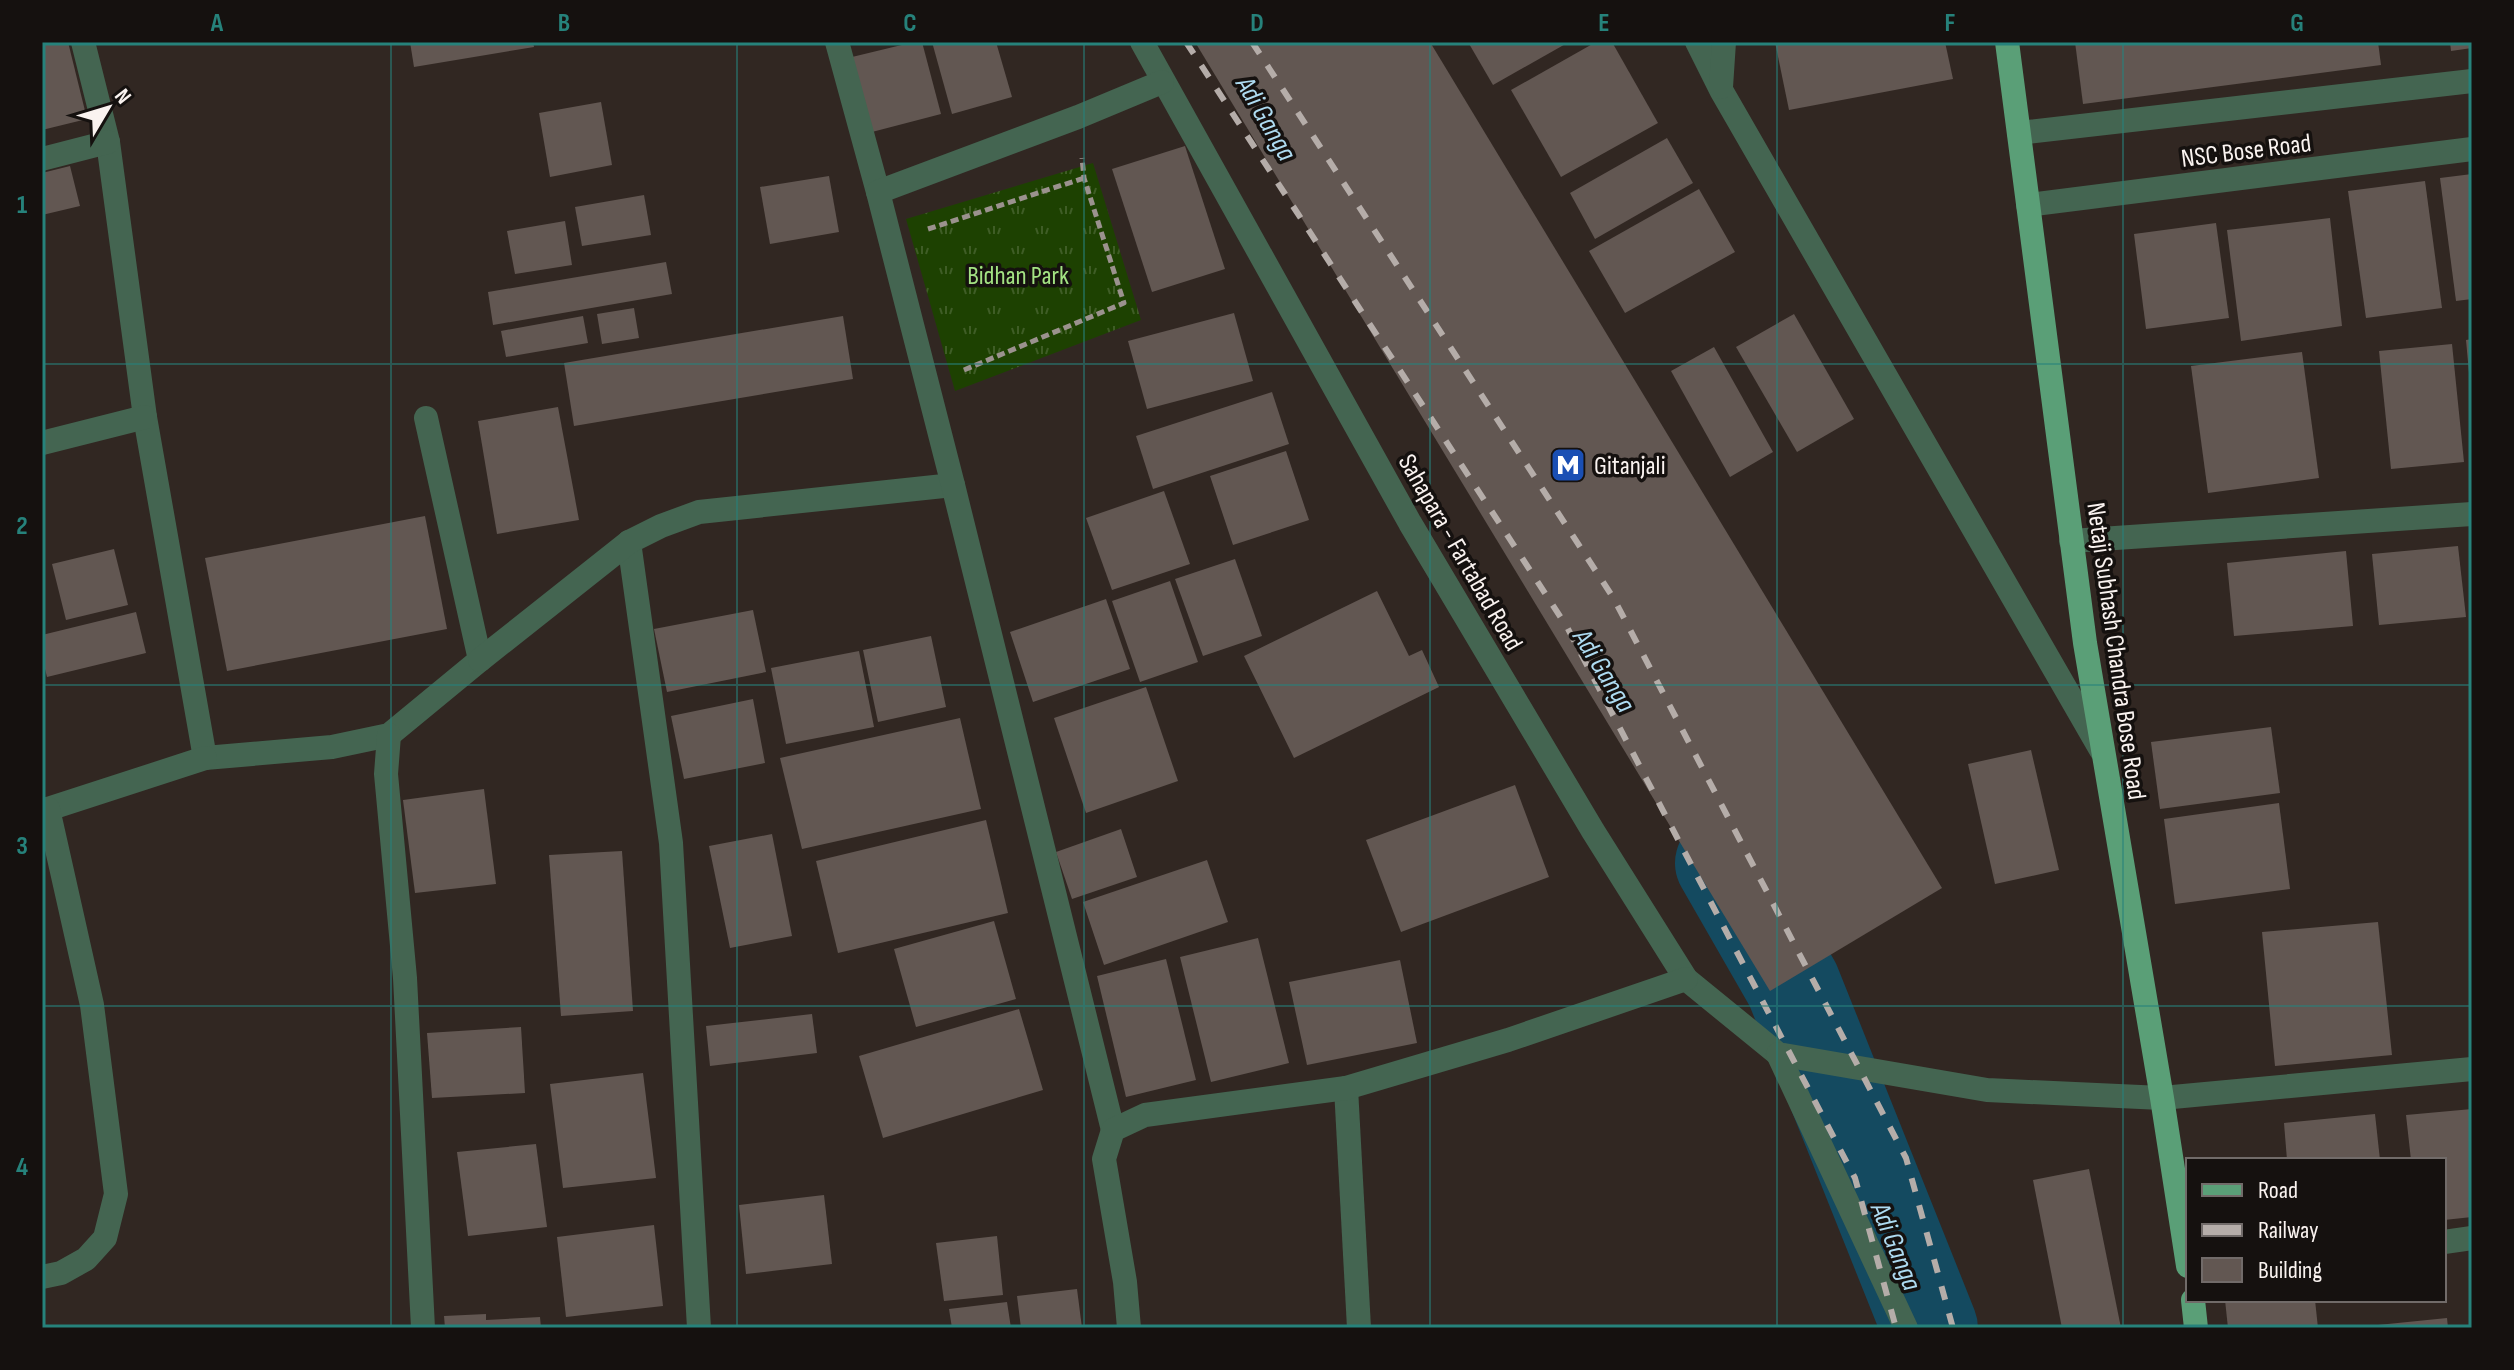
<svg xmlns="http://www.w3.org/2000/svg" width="2514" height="1370" font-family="'Sofia Sans Condensed',sans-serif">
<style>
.grass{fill:url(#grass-tufts)}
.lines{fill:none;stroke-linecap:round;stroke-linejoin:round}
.river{stroke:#144a60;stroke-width:96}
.building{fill:#625752}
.path{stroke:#9b928e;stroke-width:5;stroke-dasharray:8 4;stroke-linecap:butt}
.minor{stroke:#446551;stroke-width:24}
.major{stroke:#5a9f77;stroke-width:24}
.rail{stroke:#b5ada9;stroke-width:6;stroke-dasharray:14 14;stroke-linecap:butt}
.grid{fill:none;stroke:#26827b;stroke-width:2;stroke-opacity:0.55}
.labels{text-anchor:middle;stroke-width:7;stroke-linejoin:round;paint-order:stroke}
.street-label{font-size:26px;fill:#faf3f0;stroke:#15110f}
.park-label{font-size:26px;fill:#a3e283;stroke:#15110f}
.poi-label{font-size:26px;fill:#faf3f0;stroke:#15110f;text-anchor:start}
.water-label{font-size:28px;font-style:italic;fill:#aedbf1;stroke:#15110f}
.neatline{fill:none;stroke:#26827b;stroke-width:3}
.grid-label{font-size:26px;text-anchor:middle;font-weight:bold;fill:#26827b}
</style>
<defs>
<pattern id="grass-tufts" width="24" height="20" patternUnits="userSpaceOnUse" patternTransform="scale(2)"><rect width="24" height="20" fill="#1d4101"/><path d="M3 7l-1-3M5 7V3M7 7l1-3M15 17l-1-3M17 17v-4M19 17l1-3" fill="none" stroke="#3f5d26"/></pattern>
</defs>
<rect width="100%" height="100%" fill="#312722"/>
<!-- grass -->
<polygon class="grass" points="1093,163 1141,320 955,391 906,219"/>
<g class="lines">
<!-- river -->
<polyline class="river" points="1723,863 1793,985 1930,1328"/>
</g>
<!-- building -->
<g class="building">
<polygon points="42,42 68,42 87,119 42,130"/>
<polygon points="410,42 533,42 534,47 414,67"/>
<polygon points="914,42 922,42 941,114 872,132 852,57"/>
<polygon points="932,42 996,42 1012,97 952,114"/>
<polygon points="1195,42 1430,42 1942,888 1770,991"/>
<polygon points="1468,42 1569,42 1493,85"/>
<polygon points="1596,42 1612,42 1658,123 1561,177 1511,90"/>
<polygon points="1775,42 1945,42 1953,79 1789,110"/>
<polygon points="2075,42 2378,42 2381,65 2083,104"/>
<polygon points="2450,42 2472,42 2472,48 2451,51"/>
<polygon points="601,102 612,165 550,177 539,113"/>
<polygon points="1667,138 1693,183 1595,239 1570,193"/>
<polygon points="1185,146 1225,269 1152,292 1112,169"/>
<polygon points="70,166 80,206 42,215 42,173"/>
<polygon points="2472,174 2472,299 2456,301 2440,178"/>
<polygon points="829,176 839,232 770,244 760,187"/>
<polygon points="2425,181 2442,308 2366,318 2348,191"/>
<polygon points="1699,189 1735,252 1625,313 1589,251"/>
<polygon points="644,195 651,235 582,246 575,207"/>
<polygon points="2330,218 2342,326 2241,341 2227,230"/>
<polygon points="565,221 572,265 515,274 507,231"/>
<polygon points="2216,223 2229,318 2146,329 2134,234"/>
<polygon points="666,262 672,294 493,325 488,292"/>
<polygon points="634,308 639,338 602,344 597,314"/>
<polygon points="1234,313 1253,381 1147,409 1128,341"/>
<polygon points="1794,314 1854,419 1797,452 1736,347"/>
<polygon points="583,316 588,343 506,357 501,331"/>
<polygon points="843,316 853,379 574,426 564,363"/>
<polygon points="2472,339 2472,384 2470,384 2466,340"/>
<polygon points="2452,344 2464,462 2391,469 2379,351"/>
<polygon points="1714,347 1773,452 1730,477 1671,371"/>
<polygon points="2302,352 2319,478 2208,493 2191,366"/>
<polygon points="1272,392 1289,444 1153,489 1136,436"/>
<polygon points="558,407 579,520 497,534 478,421"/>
<polygon points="1286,451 1309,520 1233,545 1210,476"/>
<polygon points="1164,491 1190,564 1112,590 1086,518"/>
<polygon points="425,516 447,629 227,671 205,558"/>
<polygon points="2458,546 2466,617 2379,625 2372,554"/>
<polygon points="114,549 128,605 66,620 52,564"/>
<polygon points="2346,551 2353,626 2234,636 2227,563"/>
<polygon points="1235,559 1262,636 1203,656 1175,579"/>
<polygon points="1170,581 1198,662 1140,682 1112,601"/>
<polygon points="1377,591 1409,656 1422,650 1439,687 1294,758 1244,656"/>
<polygon points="1106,599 1130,669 1033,702 1010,632"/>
<polygon points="753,610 766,672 667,692 654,629"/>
<polygon points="136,612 146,653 47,677 42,657 42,635"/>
<polygon points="931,636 946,707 878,722 863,650"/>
<polygon points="859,651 874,727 786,744 771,668"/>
<polygon points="1146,687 1178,781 1086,813 1054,718"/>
<polygon points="753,699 765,763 684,779 671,716"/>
<polygon points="960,718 981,809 802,849 780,758"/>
<polygon points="2271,727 2280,793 2160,809 2151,742"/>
<polygon points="2031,750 2059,870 1995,884 1968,764"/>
<polygon points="1515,785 1549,877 1401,932 1366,840"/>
<polygon points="484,789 496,884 415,893 403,800"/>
<polygon points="2279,803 2290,889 2175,904 2164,819"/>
<polygon points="986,820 1008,913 838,953 816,861"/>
<polygon points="1121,829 1137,877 1072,899 1056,852"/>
<polygon points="772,834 792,936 730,948 709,846"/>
<polygon points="622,851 633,1011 561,1016 549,855"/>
<polygon points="1207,860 1228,922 1104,965 1083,902"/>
<polygon points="994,921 1016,999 916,1027 894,949"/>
<polygon points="2378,922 2392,1055 2275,1066 2262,932"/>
<polygon points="1258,938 1289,1063 1211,1082 1180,957"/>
<polygon points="1166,959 1196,1080 1126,1097 1097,976"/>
<polygon points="1400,960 1417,1043 1307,1065 1289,982"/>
<polygon points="1019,1009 1043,1090 883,1138 859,1056"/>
<polygon points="812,1014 817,1053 710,1066 706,1026"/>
<polygon points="521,1027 525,1093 432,1098 427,1033"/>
<polygon points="643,1073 656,1178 563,1188 550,1084"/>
<polygon points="2472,1109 2472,1217 2444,1220 2444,1160 2411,1160 2406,1115"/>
<polygon points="2375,1114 2380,1160 2287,1160 2284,1123"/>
<polygon points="536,1144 547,1227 468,1236 457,1152"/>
<polygon points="2089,1169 2121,1328 2062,1328 2033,1180"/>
<polygon points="824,1195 832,1264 746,1274 739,1205"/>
<polygon points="654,1225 663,1306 566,1317 557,1237"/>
<polygon points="997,1236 1003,1295 944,1301 936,1243"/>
<polygon points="1077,1289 1082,1328 1021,1328 1017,1296"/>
<polygon points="2225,1300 2315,1300 2318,1328 2228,1328"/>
<polygon points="1007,1302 1011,1328 952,1328 949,1309"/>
<polygon points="486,1314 486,1320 540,1317 541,1328 445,1328 444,1316"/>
<polygon points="2447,1318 2448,1328 2368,1328 2368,1326"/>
</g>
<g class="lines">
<!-- path -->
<g class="path">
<polyline points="928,229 1084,178"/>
<polyline points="964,370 1124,303 1084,178 1082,158"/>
</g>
<!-- minor -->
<g class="minor">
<polyline points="83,42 108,142 145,417 205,758 332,747 389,735 480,660 426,418"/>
<polyline points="837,42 878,192"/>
<polyline points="1142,42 1410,523 1593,831 1686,979 1778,1054 1987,1090 2162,1098 2472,1069"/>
<polyline points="1697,42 1721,90 2101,750"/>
<polyline points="1721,87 1724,42"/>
<polyline points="2019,133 2472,81"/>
<polyline points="42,159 108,142"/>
<polyline points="2028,205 2472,149"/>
<polyline points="42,443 145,417"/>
<polyline points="2071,541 2472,514"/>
<polyline points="629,542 671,843 699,1328"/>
<polyline points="480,660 629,542 661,526 699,512 953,485"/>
<polyline points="389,735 386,774 405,978 423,1328"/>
<polyline points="48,809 205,758"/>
<polyline points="42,810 48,809 92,1005 116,1194 105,1238 86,1259 61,1273 42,1277"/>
<polyline points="1778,1054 1906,1328"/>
<polyline points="1346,1088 1359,1328"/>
<polyline points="1113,1130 953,485 878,192 1078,117 1162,82"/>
<polyline points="2444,1242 2472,1238"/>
<polyline points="1129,1328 1125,1282 1104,1159 1113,1130 1145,1115 1346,1088 1508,1040 1686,979"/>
</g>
<!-- major -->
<g class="major">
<polyline points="2007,42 2085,643 2162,1098 2188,1266"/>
<polyline points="2193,1300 2196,1328"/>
</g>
<!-- rail -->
<g class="rail">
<polyline points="1186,42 1567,627 1855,1178 1896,1328"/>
<polyline points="1252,42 1614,599 1906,1158 1953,1328"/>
</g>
</g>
<!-- grid -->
<path class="grid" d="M391 42V1328M737 42V1328M1084 42V1328M1430 42V1328M1777 42V1328M2123 42V1328M42 364H2472M42 685H2472M42 1006H2472"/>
<!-- icons -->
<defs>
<symbol id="metro-square" viewBox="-11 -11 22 22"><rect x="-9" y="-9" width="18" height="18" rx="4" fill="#1a4fb4" stroke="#15110f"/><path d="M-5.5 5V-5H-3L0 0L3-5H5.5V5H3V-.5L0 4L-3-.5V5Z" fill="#fff"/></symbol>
</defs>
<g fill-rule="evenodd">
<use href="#metro-square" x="1548" y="445" width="40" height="40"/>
</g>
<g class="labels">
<!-- street labels -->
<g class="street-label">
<text transform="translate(2246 150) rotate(-7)" y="9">NSC Bose Road</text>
<text transform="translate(1461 552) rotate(60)" y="9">Sahapara - Fartabad Road</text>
<text transform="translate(2117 651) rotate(82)" y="9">Netaji Subhash Chandra Bose Road</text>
</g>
<!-- park labels -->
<g class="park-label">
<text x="1018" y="284">Bidhan Park</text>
</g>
<!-- poi labels -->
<g class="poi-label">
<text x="1594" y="474">Gitanjali</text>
</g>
<!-- water labels -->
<g class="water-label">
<text transform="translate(1267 118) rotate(60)" y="10">Adi Ganga</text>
<text transform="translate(1605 670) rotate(58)" y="10">Adi Ganga</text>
<text transform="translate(1897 1246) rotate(68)" y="10">Adi Ganga</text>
</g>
</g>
<!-- border -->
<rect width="2514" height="1370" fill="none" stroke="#15110f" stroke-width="88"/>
<!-- legend -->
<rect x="2186" y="1158" width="260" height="144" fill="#15110f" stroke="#716b69" stroke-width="2"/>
<rect x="2202" y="1184" width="40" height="12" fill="#5a9f77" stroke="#716b69" stroke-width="2"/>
<text x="2258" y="1198" font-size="24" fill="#faf3f0">Road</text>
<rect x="2202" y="1224" width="40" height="12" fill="#b5ada9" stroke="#716b69" stroke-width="2"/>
<text x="2258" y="1238" font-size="24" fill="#faf3f0">Railway</text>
<rect x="2202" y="1258" width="40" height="24" fill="#625752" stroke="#716b69" stroke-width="2"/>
<text x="2258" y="1278" font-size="24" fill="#faf3f0">Building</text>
<!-- north arrow -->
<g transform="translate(108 108) rotate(52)" stroke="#15110f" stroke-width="6" paint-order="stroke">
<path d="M0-6L14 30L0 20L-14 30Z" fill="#faf3f0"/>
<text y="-12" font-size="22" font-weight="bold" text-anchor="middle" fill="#faf3f0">N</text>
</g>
<rect x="44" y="44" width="2426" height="1282" class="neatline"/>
<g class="grid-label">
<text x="217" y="31">A</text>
<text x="564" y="31">B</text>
<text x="910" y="31">C</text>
<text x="1257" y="31">D</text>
<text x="1604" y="31">E</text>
<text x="1950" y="31">F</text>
<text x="2297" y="31">G</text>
<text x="22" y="213">1</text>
<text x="22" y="534">2</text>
<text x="22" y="854">3</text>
<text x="22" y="1175">4</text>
</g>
</svg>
